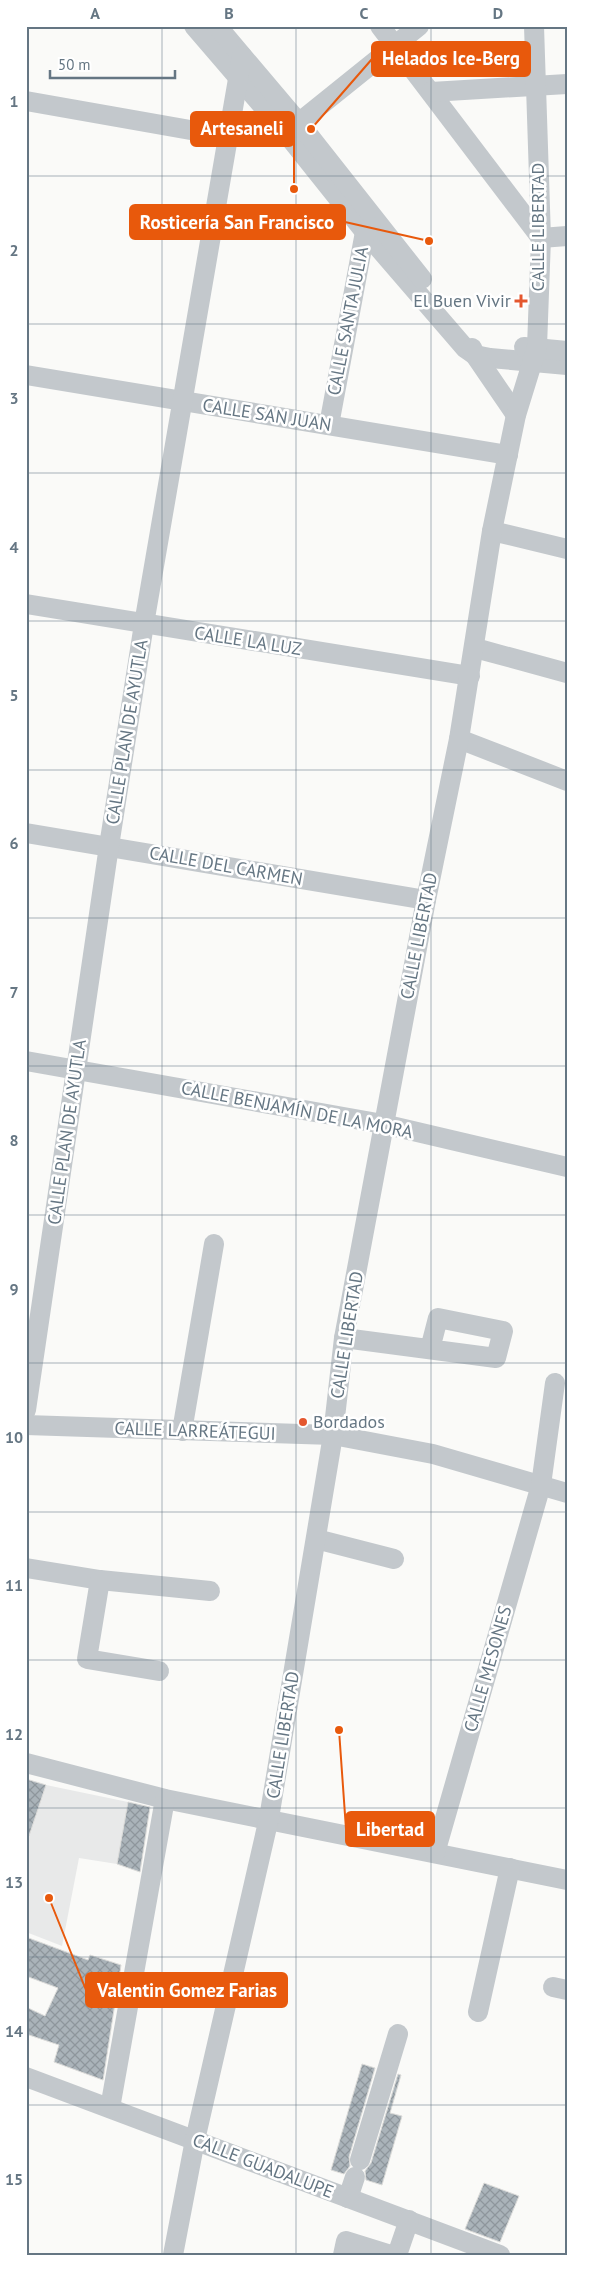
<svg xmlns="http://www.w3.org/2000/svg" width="593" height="2281" font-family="'PT Sans',sans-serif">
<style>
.built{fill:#e8e9e9}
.building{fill:url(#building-cross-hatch);stroke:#dcdcda}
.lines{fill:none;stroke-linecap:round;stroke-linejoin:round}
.minor{stroke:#c3c8cc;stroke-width:20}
.grid{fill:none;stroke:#657683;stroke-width:1;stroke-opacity:0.55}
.poi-dot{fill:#e4572e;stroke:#fff;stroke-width:2}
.labels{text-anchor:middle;stroke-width:5;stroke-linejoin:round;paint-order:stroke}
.street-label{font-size:18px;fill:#657683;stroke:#fff}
.poi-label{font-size:18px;fill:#657683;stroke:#fff;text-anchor:end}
.leader{fill:none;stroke:#e8590c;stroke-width:2}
.callout-dot{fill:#e8590c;stroke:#fff;stroke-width:2}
.callout{fill:#e8590c;stroke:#e8590c;stroke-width:2}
.callout-label{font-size:19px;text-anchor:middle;font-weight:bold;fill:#fff}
.neatline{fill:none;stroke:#657683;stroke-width:2}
.grid-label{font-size:16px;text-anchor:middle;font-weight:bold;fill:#657683}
</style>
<defs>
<pattern id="building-cross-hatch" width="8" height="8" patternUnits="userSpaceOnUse" patternTransform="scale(1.25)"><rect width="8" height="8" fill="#aab3b9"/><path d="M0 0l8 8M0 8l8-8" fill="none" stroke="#8e969c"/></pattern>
</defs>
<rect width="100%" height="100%" fill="#fafaf8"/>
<!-- built -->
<polygon class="built" points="46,1785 128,1802 117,1864 79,1858 62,1946 26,1932 26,1845"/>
<!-- building -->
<g class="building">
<polygon points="26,1779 46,1785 29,1836 26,1836"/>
<polygon points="128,1802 150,1807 140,1872 117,1864"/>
<polygon points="26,1937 88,1960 90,1955 121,1965 103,2080 54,2062 59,2045 26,2034 26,2007 45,2016 58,1988 26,1976"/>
<polygon points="362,2064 375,2068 349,2157 350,2166 344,2174 331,2170"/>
<polygon points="398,2074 401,2075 390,2113 402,2116 382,2185 366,2180 365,2171 371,2163"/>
<polygon points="484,2183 519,2196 500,2242 465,2229"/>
</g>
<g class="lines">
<!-- minor -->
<g class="minor">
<polyline points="194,26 286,133 365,232 465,348 475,355 490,358 567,365"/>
<polyline points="217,26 299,123 422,279"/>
<polyline points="380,26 541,238 567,236"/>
<polyline points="431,92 567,84"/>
<polyline points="26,101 230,137 286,133 419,26"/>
<polyline points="524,347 567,351"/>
<polyline points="472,348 475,355 516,415"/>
<polyline points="26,375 508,455"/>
<polyline points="329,425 365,232 371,227"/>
<polyline points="492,531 567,549"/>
<polyline points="26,604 470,676"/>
<polyline points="475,648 567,673"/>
<polyline points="459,739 567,781"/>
<polyline points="26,833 426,900"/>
<polyline points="26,1061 383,1124 567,1167"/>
<polyline points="344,1338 496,1358 503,1331 438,1318 430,1349"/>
<polyline points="26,1410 109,846 144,624 242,56"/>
<polyline points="26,1425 333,1435 433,1454 567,1493"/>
<polyline points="182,1431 214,1244"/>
<polyline points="316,1539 394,1559"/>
<polyline points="26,1568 100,1580 210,1591"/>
<polyline points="100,1580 87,1659 159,1671"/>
<polyline points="26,1763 165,1799 567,1880"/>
<polyline points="435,1853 541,1485 555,1383"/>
<polyline points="553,1987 567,1990"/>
<polyline points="478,2012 510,1868"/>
<polyline points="26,2077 500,2255"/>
<polyline points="110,2108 165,1799"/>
<polyline points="360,2160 398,2034"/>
<polyline points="348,2198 355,2177"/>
<polyline points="173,2255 195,2140 269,1818 333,1435 344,1338 426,900 459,739 492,531 516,415 537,347 541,238 534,26"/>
<polyline points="343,2255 346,2241 391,2255"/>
<polyline points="397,2255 409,2220"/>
</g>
</g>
<!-- grid -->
<path class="grid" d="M162 26V2255M296 26V2255M431 26V2255M26 176H567M26 324H567M26 473H567M26 621H567M26 770H567M26 918H567M26 1066H567M26 1215H567M26 1363H567M26 1512H567M26 1660H567M26 1808H567M26 1957H567M26 2105H567"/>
<!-- markers -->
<g class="poi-dot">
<path d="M518.5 293.5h5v5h5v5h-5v5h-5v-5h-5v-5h5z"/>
<circle cx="303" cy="1422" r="5"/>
</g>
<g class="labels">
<!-- street labels -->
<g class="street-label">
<text transform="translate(538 227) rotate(-90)" y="6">CALLE LIBERTAD</text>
<text transform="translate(348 321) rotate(-79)" y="6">CALLE SANTA JULIA</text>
<text transform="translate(267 415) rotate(9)" y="6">CALLE SAN JUAN</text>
<text transform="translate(248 641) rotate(9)" y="6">CALLE LA LUZ</text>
<text transform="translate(127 732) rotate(-81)" y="6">CALLE PLAN DE AYUTLA</text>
<text transform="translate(226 866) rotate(10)" y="6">CALLE DEL CARMEN</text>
<text transform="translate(419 936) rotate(-79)" y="6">CALLE LIBERTAD</text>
<text transform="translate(297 1110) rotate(11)" y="6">CALLE BENJAMÍN DE LA MORA</text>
<text transform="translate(67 1132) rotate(-82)" y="6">CALLE PLAN DE AYUTLA</text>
<text transform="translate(347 1335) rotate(-81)" y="6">CALLE LIBERTAD</text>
<text transform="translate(195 1431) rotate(2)" y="6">CALLE LARREÁTEGUI</text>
<text transform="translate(488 1669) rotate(-74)" y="6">CALLE MESONES</text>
<text transform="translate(283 1735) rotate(-81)" y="6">CALLE LIBERTAD</text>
<text transform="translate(263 2166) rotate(21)" y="6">CALLE GUADALUPE</text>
</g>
<!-- poi labels -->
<g class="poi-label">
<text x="511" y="307">El Buen Vivir</text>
<text x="313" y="1428" text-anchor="start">Bordados</text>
</g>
</g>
<!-- callouts -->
<path class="leader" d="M311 129L372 59M294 189L294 129M429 241L345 222M339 1730L346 1829M49 1898L86 1990"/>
<g class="callout-dot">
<circle cx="311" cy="129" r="5"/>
<circle cx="294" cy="189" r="5"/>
<circle cx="429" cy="241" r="5"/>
<circle cx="339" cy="1730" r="5"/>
<circle cx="49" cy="1898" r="5"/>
</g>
<g class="callout">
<rect x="372" y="42" width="158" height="34" rx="5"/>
<rect x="191" y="112" width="103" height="34" rx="5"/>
<rect x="130" y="205" width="215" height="34" rx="5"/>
<rect x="346" y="1812" width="88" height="34" rx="5"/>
<rect x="86" y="1973" width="201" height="34" rx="5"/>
</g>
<g class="callout-label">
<text x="451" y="65">Helados Ice-Berg</text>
<text x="242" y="135">Artesaneli</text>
<text x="237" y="229">Rosticería San Francisco</text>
<text x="390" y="1836">Libertad</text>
<text x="187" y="1997">Valentin Gomez Farias</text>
</g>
<!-- border -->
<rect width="593" height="2281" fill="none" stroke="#ffffff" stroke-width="55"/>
<!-- scale -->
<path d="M50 70v8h125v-8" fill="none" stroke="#657683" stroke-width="2.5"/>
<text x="58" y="70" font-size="15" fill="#657683" stroke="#ffffff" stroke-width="4" paint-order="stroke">50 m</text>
<rect x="28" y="28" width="538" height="2226" class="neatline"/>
<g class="grid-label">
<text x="95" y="19">A</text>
<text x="229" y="19">B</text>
<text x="364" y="19">C</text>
<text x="498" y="19">D</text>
<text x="14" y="107">1</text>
<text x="14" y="256">2</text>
<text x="14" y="404">3</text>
<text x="14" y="553">4</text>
<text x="14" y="701">5</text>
<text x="14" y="849">6</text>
<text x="14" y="998">7</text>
<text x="14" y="1146">8</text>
<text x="14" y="1295">9</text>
<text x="14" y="1443">10</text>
<text x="14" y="1591">11</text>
<text x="14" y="1740">12</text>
<text x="14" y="1888">13</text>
<text x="14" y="2037">14</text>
<text x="14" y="2185">15</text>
</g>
</svg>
